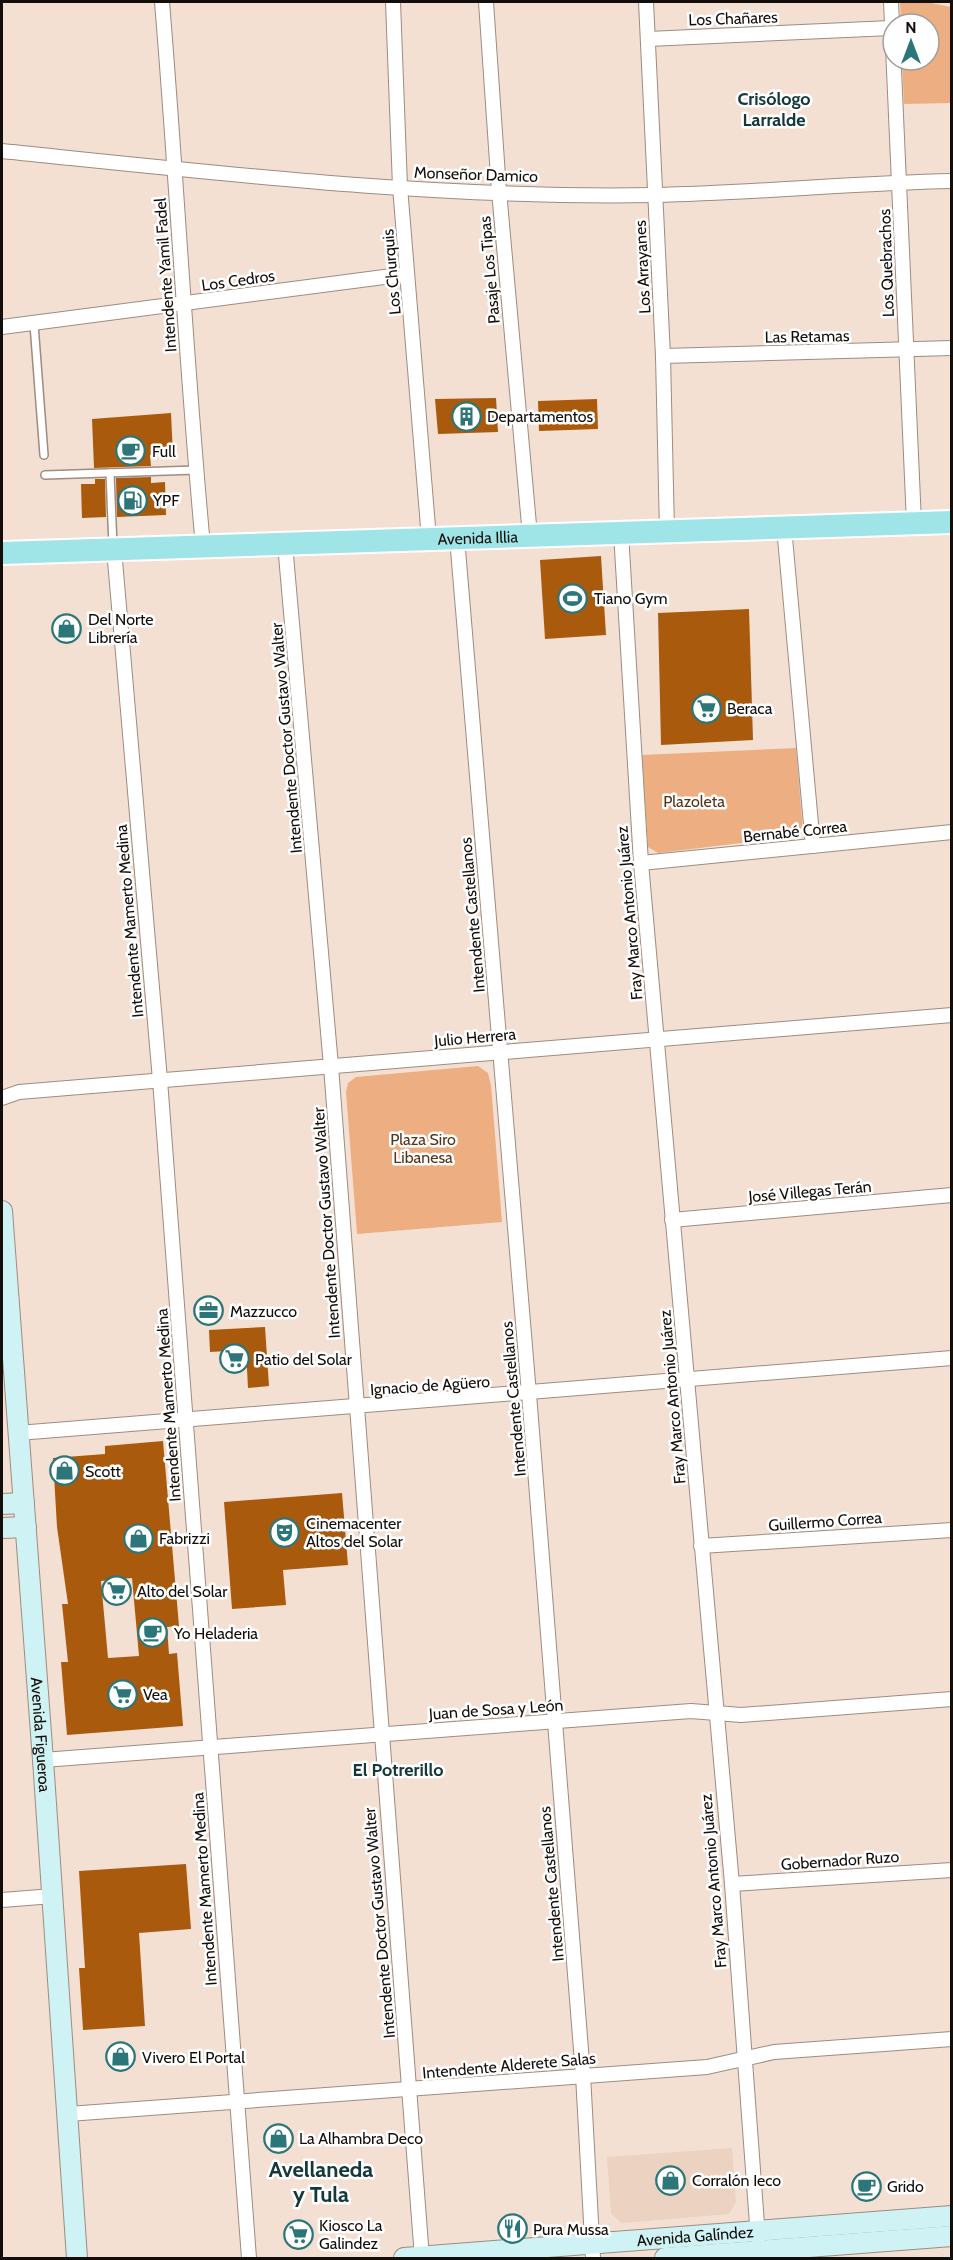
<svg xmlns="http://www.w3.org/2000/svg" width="953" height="2260" font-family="Cabin,sans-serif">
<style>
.built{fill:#ebd2c1}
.green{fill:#edae82}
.building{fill:#a95a0d;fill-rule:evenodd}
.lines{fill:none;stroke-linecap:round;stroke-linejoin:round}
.lane-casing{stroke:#9d8c80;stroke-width:10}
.street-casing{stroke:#9d8c80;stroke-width:16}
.secondary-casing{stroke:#9d8c80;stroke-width:22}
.primary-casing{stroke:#fff;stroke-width:26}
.lane{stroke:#fff;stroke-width:7}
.street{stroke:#fff;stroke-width:14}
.secondary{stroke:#cff2f4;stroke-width:20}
.primary{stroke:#9fe5e8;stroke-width:22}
.labels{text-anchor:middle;stroke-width:5;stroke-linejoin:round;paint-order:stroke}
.street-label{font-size:16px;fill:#140e0a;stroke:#fff}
.poi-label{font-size:16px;fill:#140e0a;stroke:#fff;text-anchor:start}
.park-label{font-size:16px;fill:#563419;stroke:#fff}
.neighbourhood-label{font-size:18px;font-weight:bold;fill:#15383a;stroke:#fff}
.district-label{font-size:22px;font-weight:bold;fill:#15383a;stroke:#fff}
</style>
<rect width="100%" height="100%" fill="#f3e0d3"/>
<!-- built -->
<polygon class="built" points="732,2148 736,2202 729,2214 622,2223 611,2214 607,2157"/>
<!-- green -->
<g class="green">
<polygon points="900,2 926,2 951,7 951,103 904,104 902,60 929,60 929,24 901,24"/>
<polygon points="796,748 803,831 800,836 658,853 648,847 642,755"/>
<polygon points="478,1066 488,1073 491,1085 502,1222 357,1234 346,1092 348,1083 356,1077"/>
</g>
<!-- building -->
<g class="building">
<polygon points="496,398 498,432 438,434 435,399"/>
<polygon points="597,399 598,429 539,431 538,401"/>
<polygon points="171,413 173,455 150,455 151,466 94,468 92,419"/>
<polygon points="151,477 151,483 165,482 166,515 117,517 116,478"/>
<polygon points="95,479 105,479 106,517 82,518 81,484 95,484"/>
<polygon points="601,556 606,635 545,639 540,560"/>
<polygon points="749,609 753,740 661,745 658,613"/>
<polygon points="265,1327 269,1386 248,1388 246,1350 210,1352 209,1330"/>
<path d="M163 1441 179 1626 167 1627 169 1654 177 1653 183 1726 67 1735 61 1662H68L62 1604H68L57 1527 53 1458 105 1454V1446ZM132 1578 139 1656 108 1658 101 1581Z"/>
<polygon points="342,1493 348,1565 283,1570 286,1605 232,1609 224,1502"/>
<polygon points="186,1864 191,1929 139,1933 145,2026 83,2030 79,1968 85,1968 79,1871"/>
</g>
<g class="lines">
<defs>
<g id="lane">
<polyline points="34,324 44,455"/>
<polyline points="110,473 113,547"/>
<polyline points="45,475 196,470"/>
</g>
<g id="street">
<path d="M162 2C177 183 186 365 203 546"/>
<polyline points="393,2 400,187 429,539"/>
<polyline points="486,2 499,191 530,536"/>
<polyline points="646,2 663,356 667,531"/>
<polyline points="891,2 914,523"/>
<polyline points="648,39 891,28"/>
<path d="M2 151C218 173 437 199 655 195 754 193 853 183 952 181"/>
<polyline points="2,327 407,274"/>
<polyline points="663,356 952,348"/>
<polyline points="784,527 813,846"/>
<polyline points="621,533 641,863 732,1884 758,2238"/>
<polyline points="457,538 529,1394 583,2075 593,2258"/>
<polyline points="285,544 331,1066 422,2258"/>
<polyline points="114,549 160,1080 249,2258"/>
<polyline points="641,863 952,832"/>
<polyline points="2,1098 19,1092 952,1015"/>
<polyline points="672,1220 952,1195"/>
<polyline points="18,1433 952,1358"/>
<polyline points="701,1546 952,1530"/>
<polyline points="43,1760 691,1711 741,1715 952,1699"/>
<polyline points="732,1884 952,1870"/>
<polyline points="2,1900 53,1896"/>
<polyline points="68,2114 707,2067 774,2052 952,2039"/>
</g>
<g id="secondary">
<path id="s1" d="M2 1211 43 1760 77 2258"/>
<polyline points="2,1504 24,1503"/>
<polyline points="2,1528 26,1527"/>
<path id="s2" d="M404 2258 952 2216"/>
<polyline points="665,2258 952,2236"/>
</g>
<g id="primary">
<path id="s3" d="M2 553 952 522"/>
</g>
</defs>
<!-- lane casing -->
<use href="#lane" class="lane-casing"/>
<!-- street casing -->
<use href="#street" class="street-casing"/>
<!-- secondary casing -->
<use href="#secondary" class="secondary-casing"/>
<!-- primary casing -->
<use href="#primary" class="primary-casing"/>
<!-- lane -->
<use href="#lane" class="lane"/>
<!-- street -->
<use href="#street" class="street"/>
<!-- secondary -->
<use href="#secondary" class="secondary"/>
<!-- primary -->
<use href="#primary" class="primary"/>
</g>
<!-- icons -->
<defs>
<symbol id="building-ring" viewBox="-11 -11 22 22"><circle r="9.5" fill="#fff" stroke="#2c7679" stroke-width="1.5"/><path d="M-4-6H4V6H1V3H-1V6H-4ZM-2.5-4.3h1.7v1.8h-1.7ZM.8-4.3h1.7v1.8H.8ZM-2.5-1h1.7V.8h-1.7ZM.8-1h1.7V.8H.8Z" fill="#2c7679"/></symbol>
<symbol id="cafe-ring" viewBox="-11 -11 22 22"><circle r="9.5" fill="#fff" stroke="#2c7679" stroke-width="1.5"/><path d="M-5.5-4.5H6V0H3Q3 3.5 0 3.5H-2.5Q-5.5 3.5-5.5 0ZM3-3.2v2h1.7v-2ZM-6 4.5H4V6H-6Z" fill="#2c7679"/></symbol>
<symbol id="fuel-ring" viewBox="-11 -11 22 22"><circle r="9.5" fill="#fff" stroke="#2c7679" stroke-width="1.5"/><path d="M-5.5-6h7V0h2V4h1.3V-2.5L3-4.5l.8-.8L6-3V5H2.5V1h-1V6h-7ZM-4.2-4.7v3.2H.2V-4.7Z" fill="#2c7679"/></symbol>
<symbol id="stadium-ring" viewBox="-11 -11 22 22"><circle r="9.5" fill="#fff" stroke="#2c7679" stroke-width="1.5"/><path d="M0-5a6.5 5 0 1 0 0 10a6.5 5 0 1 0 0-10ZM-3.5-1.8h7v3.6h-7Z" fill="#2c7679"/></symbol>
<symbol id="shop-ring" viewBox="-11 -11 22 22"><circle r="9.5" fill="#fff" stroke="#2c7679" stroke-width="1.5"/><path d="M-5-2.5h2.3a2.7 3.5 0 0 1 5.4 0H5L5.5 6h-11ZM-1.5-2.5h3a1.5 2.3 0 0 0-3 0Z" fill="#2c7679"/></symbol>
<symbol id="supermarket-ring" viewBox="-11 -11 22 22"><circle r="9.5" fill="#fff" stroke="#2c7679" stroke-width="1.5"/><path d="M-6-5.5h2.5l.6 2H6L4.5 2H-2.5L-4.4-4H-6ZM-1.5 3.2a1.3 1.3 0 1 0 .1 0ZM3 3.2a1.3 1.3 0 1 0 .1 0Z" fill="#2c7679"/></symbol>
<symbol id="office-ring" viewBox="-11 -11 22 22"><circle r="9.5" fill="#fff" stroke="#2c7679" stroke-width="1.5"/><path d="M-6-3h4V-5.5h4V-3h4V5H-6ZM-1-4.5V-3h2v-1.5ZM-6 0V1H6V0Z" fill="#2c7679"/></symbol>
<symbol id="theatre-ring" viewBox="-11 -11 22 22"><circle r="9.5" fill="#fff" stroke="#2c7679" stroke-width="1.5"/><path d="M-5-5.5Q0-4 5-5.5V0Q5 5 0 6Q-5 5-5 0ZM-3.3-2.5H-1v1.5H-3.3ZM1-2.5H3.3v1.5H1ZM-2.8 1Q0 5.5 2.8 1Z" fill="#2c7679"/></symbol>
<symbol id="restaurant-ring" viewBox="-11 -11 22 22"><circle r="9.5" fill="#fff" stroke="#2c7679" stroke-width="1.5"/><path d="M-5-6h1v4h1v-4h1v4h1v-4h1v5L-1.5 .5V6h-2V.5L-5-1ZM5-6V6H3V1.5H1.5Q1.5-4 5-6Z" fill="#2c7679"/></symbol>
</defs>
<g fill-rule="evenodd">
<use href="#building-ring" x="450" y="400" width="33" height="33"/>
<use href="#cafe-ring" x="114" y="434" width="33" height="33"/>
<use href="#fuel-ring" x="116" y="484" width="33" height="33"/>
<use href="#stadium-ring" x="556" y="582" width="33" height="33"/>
<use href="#shop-ring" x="50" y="612" width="33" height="33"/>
<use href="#supermarket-ring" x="690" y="692" width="33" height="33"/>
<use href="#office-ring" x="192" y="1294" width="33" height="33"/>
<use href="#supermarket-ring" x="218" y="1342" width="33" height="33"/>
<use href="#shop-ring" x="48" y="1454" width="33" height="33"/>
<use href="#theatre-ring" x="268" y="1516" width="33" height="33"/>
<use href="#shop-ring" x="122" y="1522" width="33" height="33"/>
<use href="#supermarket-ring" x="100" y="1574" width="33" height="33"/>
<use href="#cafe-ring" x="136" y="1616" width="33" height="33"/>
<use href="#supermarket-ring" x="106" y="1678" width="33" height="33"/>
<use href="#shop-ring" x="104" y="2040" width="33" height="33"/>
<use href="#shop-ring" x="262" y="2122" width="33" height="33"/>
<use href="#shop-ring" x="654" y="2164" width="33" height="33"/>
<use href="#cafe-ring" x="850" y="2170" width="33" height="33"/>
<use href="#restaurant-ring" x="496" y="2212" width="33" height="33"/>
<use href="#supermarket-ring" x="282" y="2218" width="33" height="33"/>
</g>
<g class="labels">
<!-- street labels -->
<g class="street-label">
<text transform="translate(733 18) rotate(-2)" y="6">Los Chañares</text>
<text transform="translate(476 174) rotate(2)" y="6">Monseñor Damico</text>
<text transform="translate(886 263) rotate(-92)" y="6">Los Quebrachos</text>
<text transform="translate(642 267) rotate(-93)" y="6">Los Arrayanes</text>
<text transform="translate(489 270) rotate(-95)" y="6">Pasaje Los Tipas</text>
<text transform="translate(391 272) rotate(-95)" y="6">Los Churquis</text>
<text transform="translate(165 275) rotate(-94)" y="6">Intendente Yamil Fadel</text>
<text transform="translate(238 280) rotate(-8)" y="6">Los Cedros</text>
<text transform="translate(807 336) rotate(-1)" y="6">Las Retamas</text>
<text dy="6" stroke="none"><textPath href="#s3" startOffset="476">Avenida Illia</textPath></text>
<text transform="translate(286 738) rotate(-95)" y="6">Intendente Doctor Gustavo Walter</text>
<text transform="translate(795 831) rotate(-6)" y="6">Bernabé Correa</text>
<text transform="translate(629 913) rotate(-95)" y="6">Fray Marco Antonio Juárez</text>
<text transform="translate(472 915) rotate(-95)" y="6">Intendente Castellanos</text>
<text transform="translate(129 921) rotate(-95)" y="6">Intendente Mamerto Medina</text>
<text transform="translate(475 1037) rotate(-5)" y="6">Julio Herrera</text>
<text transform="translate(810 1191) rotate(-5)" y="6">José Villegas Terán</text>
<text transform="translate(326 1223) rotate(-94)" y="6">Intendente Doctor Gustavo Walter</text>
<text transform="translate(430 1385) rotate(-4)" y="6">Ignacio de Agüero</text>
<text transform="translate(672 1397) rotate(-95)" y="6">Fray Marco Antonio Juárez</text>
<text transform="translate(513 1399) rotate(-95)" y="6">Intendente Castellanos</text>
<text transform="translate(168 1405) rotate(-94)" y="6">Intendente Mamerto Medina</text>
<text transform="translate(825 1521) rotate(-4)" y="6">Guillermo Correa</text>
<text transform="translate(496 1709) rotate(-4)" y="6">Juan de Sosa y León</text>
<text dy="6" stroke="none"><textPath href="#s1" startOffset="525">Avenida Figueroa</textPath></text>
<text transform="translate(840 1860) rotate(-4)" y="6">Gobernador Ruzo</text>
<text transform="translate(713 1881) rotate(-95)" y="6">Fray Marco Antonio Juárez</text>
<text transform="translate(551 1884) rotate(-95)" y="6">Intendente Castellanos</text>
<text transform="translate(204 1889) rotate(-94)" y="6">Intendente Mamerto Medina</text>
<text transform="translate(379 1923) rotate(-95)" y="6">Intendente Doctor Gustavo Walter</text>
<text transform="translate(509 2065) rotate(-5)" y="6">Intendente Alderete Salas</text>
<text dy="6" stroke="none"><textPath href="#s2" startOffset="292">Avenida Galíndez</textPath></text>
</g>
<!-- poi labels -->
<g class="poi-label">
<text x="487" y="422">Departamentos</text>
<text x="152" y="457">Full</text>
<text x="153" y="506">YPF</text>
<text x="594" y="604">Tiano Gym</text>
<text x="88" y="625">Del Norte<tspan x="88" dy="18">Librería</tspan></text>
<text x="727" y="714">Beraca</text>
<text x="230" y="1317">Mazzucco</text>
<text x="255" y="1365">Patio del Solar</text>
<text x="85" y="1477">Scott</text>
<text x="306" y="1529">Cinemacenter<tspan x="306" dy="18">Altos del Solar</tspan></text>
<text x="159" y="1544">Fabrizzi</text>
<text x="137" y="1597">Alto del Solar</text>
<text x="174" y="1639">Yo Heladeria</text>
<text x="143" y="1700">Vea</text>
<text x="142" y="2063">Vivero El Portal</text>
<text x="299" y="2144">La Alhambra Deco</text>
<text x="692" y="2186">Corralón Ieco</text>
<text x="887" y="2192">Grido</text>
<text x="319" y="2231">Kiosco La<tspan x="319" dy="18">Galindez</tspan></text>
<text x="533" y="2235">Pura Mussa</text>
</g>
<!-- park labels -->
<g class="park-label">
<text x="694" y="807">Plazoleta</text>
<text x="423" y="1145">Plaza Siro<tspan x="423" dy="18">Libanesa</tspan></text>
</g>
<!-- neighbourhood labels -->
<g class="neighbourhood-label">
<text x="774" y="105">Crisólogo<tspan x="774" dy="21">Larralde</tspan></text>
<text x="398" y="1776">El Potrerillo</text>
</g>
<!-- district labels -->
<g class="district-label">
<text x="321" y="2177">Avellaneda<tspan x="321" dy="25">y Tula</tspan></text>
</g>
</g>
<!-- border -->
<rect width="953" height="2260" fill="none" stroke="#140e0a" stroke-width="6"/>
<!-- north arrow -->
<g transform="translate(911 42)"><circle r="28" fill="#ffffff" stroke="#a19f9d" stroke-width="1.5"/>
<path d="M0-4.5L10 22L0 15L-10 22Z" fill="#2c7679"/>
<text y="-9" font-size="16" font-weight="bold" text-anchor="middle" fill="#140e0a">N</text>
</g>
</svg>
